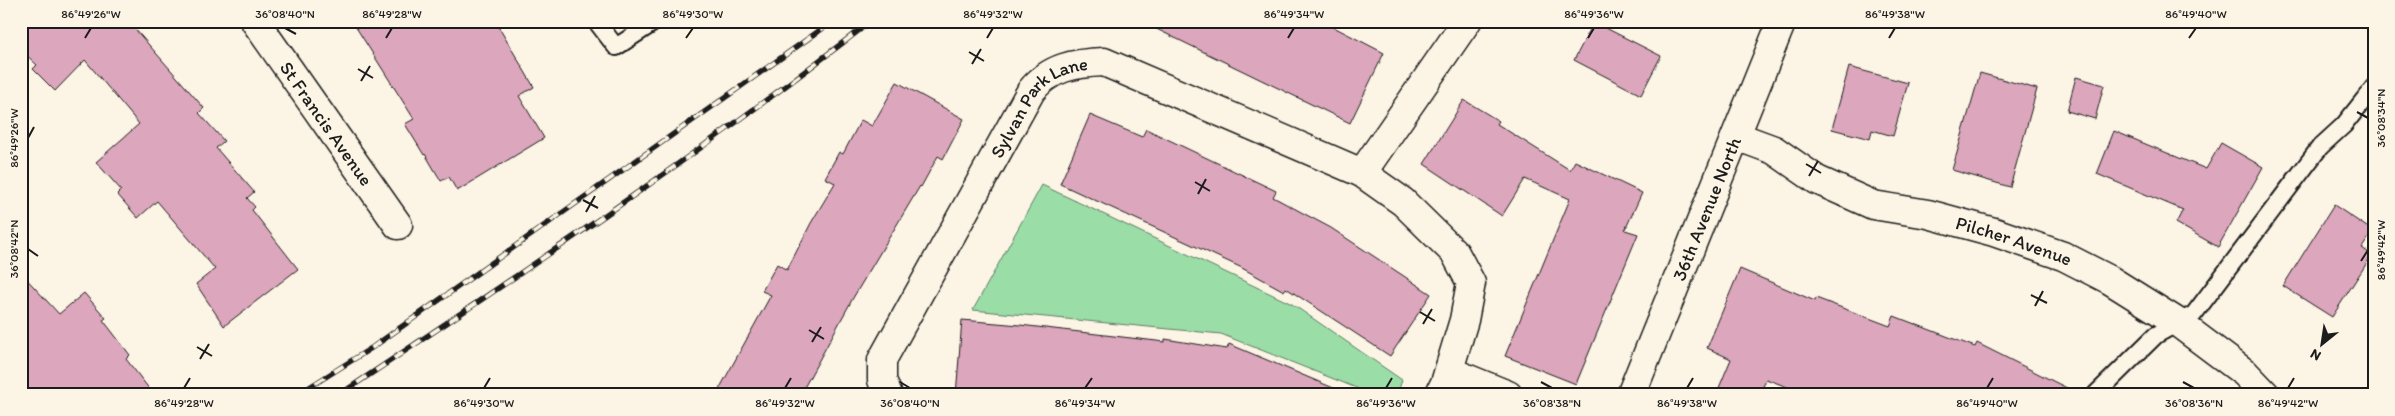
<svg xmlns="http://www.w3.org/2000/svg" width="2395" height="416" font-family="Itim,sans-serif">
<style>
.green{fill:#9bdda7;stroke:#5c7c62}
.building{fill:#dca6bd;stroke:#1c1c1c}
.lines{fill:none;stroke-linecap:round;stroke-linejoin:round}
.lane-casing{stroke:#1c1c1c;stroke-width:20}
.street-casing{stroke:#1c1c1c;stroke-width:31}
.lane{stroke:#fcf5e5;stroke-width:16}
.street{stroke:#fcf5e5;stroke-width:28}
.rail-casing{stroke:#1c1c1c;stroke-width:5.5}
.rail{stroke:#fcf5e5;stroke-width:4;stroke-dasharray:11;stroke-linecap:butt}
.ticks{fill:none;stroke:#1c1c1c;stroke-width:2}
.labels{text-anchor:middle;stroke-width:4;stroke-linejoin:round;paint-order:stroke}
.street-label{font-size:19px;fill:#1c1c1c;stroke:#fcf5e5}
.neatline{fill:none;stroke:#1c1c1c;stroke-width:2}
.ticks-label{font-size:12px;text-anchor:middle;fill:#1c1c1c}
</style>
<rect width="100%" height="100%" fill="#fcf5e5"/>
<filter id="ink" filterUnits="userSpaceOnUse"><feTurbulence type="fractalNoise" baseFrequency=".02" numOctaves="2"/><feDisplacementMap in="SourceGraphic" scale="10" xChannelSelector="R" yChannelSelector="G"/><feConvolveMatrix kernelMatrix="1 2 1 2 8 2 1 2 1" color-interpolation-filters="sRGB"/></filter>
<g filter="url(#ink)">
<!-- green -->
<polygon class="green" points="1042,185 1292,304 1402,380 1397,395 1374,395 1221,334 973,310"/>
<!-- building -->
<g class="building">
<polygon points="21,21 128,21 204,108 199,113 224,141 216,148 254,192 247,198 255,207 252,210 298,269 224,326 196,284 215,269 157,201 138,218 117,194 121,190 96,162 139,124 85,60 55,91 33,69 37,65 21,50"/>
<polygon points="352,21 495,21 534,87 519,96 544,138 457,191 449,177 441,181 425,154 424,155 405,124 414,119"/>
<polygon points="1140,21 1322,21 1384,53 1350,123"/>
<polygon points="1594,22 1661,56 1641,95 1574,60"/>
<polygon points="1849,67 1908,83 1893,136 1872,130 1870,139 1832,129"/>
<polygon points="1980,73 2037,89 2010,187 1952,170"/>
<polygon points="2076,77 2104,85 2095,119 2067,111"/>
<polygon points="897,82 964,119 943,159 938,156 921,187 920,186 853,298 800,395 716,395 771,295 762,291 777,264 787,270 811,223 835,183 825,178 839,152 843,154 861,120 872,126"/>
<polygon points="1464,100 1499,121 1497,124 1570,170 1575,161 1642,193 1625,230 1638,234 1576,384 1505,356 1570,199 1525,179 1502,216 1424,164"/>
<polygon points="1090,115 1142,137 1146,129 1276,191 1273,197 1331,228 1431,294 1390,356 1286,288 1284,291 1240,267 1060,184"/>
<polygon points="2114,131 2206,169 2221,143 2263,167 2218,247 2176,223 2183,210 2097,174"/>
<polygon points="2334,205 2373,231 2362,248 2372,255 2332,317 2283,286"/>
<polygon points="1740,269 1815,301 1816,298 1890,326 1894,316 1975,347 1977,343 2081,395 1809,395 1766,379 1760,395 1716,395 1731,359 1707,348"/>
<polygon points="21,273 59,314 84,293 106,318 103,320 130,355 126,359 154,395 21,395"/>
<polygon points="962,320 1020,325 1165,342 1165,339 1227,349 1229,344 1350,395 956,395"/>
</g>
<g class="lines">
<defs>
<g id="lane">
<polyline points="596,21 616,47 656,21"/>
<polyline points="2095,395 2156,335 2194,314 2320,147 2344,125 2374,87"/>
</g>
<g id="street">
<path id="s1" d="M255 21 398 225"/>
<path id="s2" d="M1736 136 1774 150 1817 180 1873 205 1928 214 1994 232 2063 256 2110 280 2177 322 2245 373 2266 395"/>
<polyline points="1362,173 1467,21"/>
<polyline points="1449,371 1508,395"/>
<path id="s3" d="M888 395 882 380V360L1031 91C1050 67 1075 63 1104 62L1362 173 1403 202 1455 253 1471 283 1464 320 1445 383 1439 395"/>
<path id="s4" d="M1631 395 1782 21"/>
</g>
</defs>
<!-- lane casing -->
<use href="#lane" class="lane-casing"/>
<!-- street casing -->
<use href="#street" class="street-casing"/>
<!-- lane -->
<use href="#lane" class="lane"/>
<!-- street -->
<use href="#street" class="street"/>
<defs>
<g id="rail">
<polyline points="297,395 373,347 833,21"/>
<path d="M339 395C519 275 700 154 871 21"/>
</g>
</defs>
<!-- rail casing -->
<use href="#rail" class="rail-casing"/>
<!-- rail -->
<use href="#rail" class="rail"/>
</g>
</g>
<!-- ticks -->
<path class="ticks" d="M285 28 296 34M85 38 91 28M386 38 392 28M686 38 693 28M987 38 993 28M1288 38 1294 28M1588 38 1594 28M1889 38 1895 28M2189 38 2196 28M969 52 984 61M972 64 981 49M358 69 373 78M361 81 370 66M2357 112 2368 118M28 138 34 127M1806 164 1821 173M1809 176 1818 161M1195 182 1210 191M1198 194 1206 179M583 200 598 208M586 212 595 196M28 249 38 256M2361 261 2368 250M2031 295 2047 303M2035 306 2043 291M1420 312 1435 321M1423 324 1432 309M809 330 824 339M812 342 821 327M197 347 212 356M200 359 209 344M900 382 910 388M1541 382 1552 388M2183 382 2194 388M184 388 190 378M484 388 490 378M785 388 791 378M1085 388 1092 378M1386 388 1392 378M1687 388 1693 378M1987 388 1993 378M2288 388 2294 378"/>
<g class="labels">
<!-- street labels -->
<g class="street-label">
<text dy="7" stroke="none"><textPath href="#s3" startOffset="339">Sylvan Park Lane</textPath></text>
<text dy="7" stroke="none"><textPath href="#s1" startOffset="125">St Francis Avenue</textPath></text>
<text dy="7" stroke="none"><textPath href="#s4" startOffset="201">36th Avenue North</textPath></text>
<text dy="7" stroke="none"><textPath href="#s2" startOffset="300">Pilcher Avenue</textPath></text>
</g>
</g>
<!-- margin -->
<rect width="2395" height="416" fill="none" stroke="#fcf5e5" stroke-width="55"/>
<!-- north arrow -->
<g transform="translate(2322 344) rotate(210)" stroke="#fcf5e5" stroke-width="4" paint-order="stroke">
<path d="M0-4L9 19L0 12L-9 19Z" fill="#1c1c1c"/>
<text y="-8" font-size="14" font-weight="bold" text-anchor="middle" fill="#1c1c1c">N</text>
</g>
<rect x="28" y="28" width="2340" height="360" class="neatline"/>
<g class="ticks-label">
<text x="91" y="18">86°49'26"W</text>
<text x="285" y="18">36°08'40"N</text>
<text x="392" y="18">86°49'28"W</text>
<text x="693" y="18">86°49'30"W</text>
<text x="993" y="18">86°49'32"W</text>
<text x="1294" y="18">86°49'34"W</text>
<text x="1594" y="18">86°49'36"W</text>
<text x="1895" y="18">86°49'38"W</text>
<text x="2196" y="18">86°49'40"W</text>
<text transform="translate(2381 118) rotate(-90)" y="4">36°08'34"N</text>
<text transform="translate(14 138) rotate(-90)" y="4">86°49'26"W</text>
<text transform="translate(14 249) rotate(-90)" y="4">36°08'42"N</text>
<text transform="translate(2381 250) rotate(-90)" y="4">86°49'42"W</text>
<text x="184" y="407">86°49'28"W</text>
<text x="484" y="407">86°49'30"W</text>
<text x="785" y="407">86°49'32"W</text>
<text x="910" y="407">36°08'40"N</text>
<text x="1085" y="407">86°49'34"W</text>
<text x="1386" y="407">86°49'36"W</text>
<text x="1552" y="407">36°08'38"N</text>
<text x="1687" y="407">86°49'38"W</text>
<text x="1987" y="407">86°49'40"W</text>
<text x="2194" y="407">36°08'36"N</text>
<text x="2288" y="407">86°49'42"W</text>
</g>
</svg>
